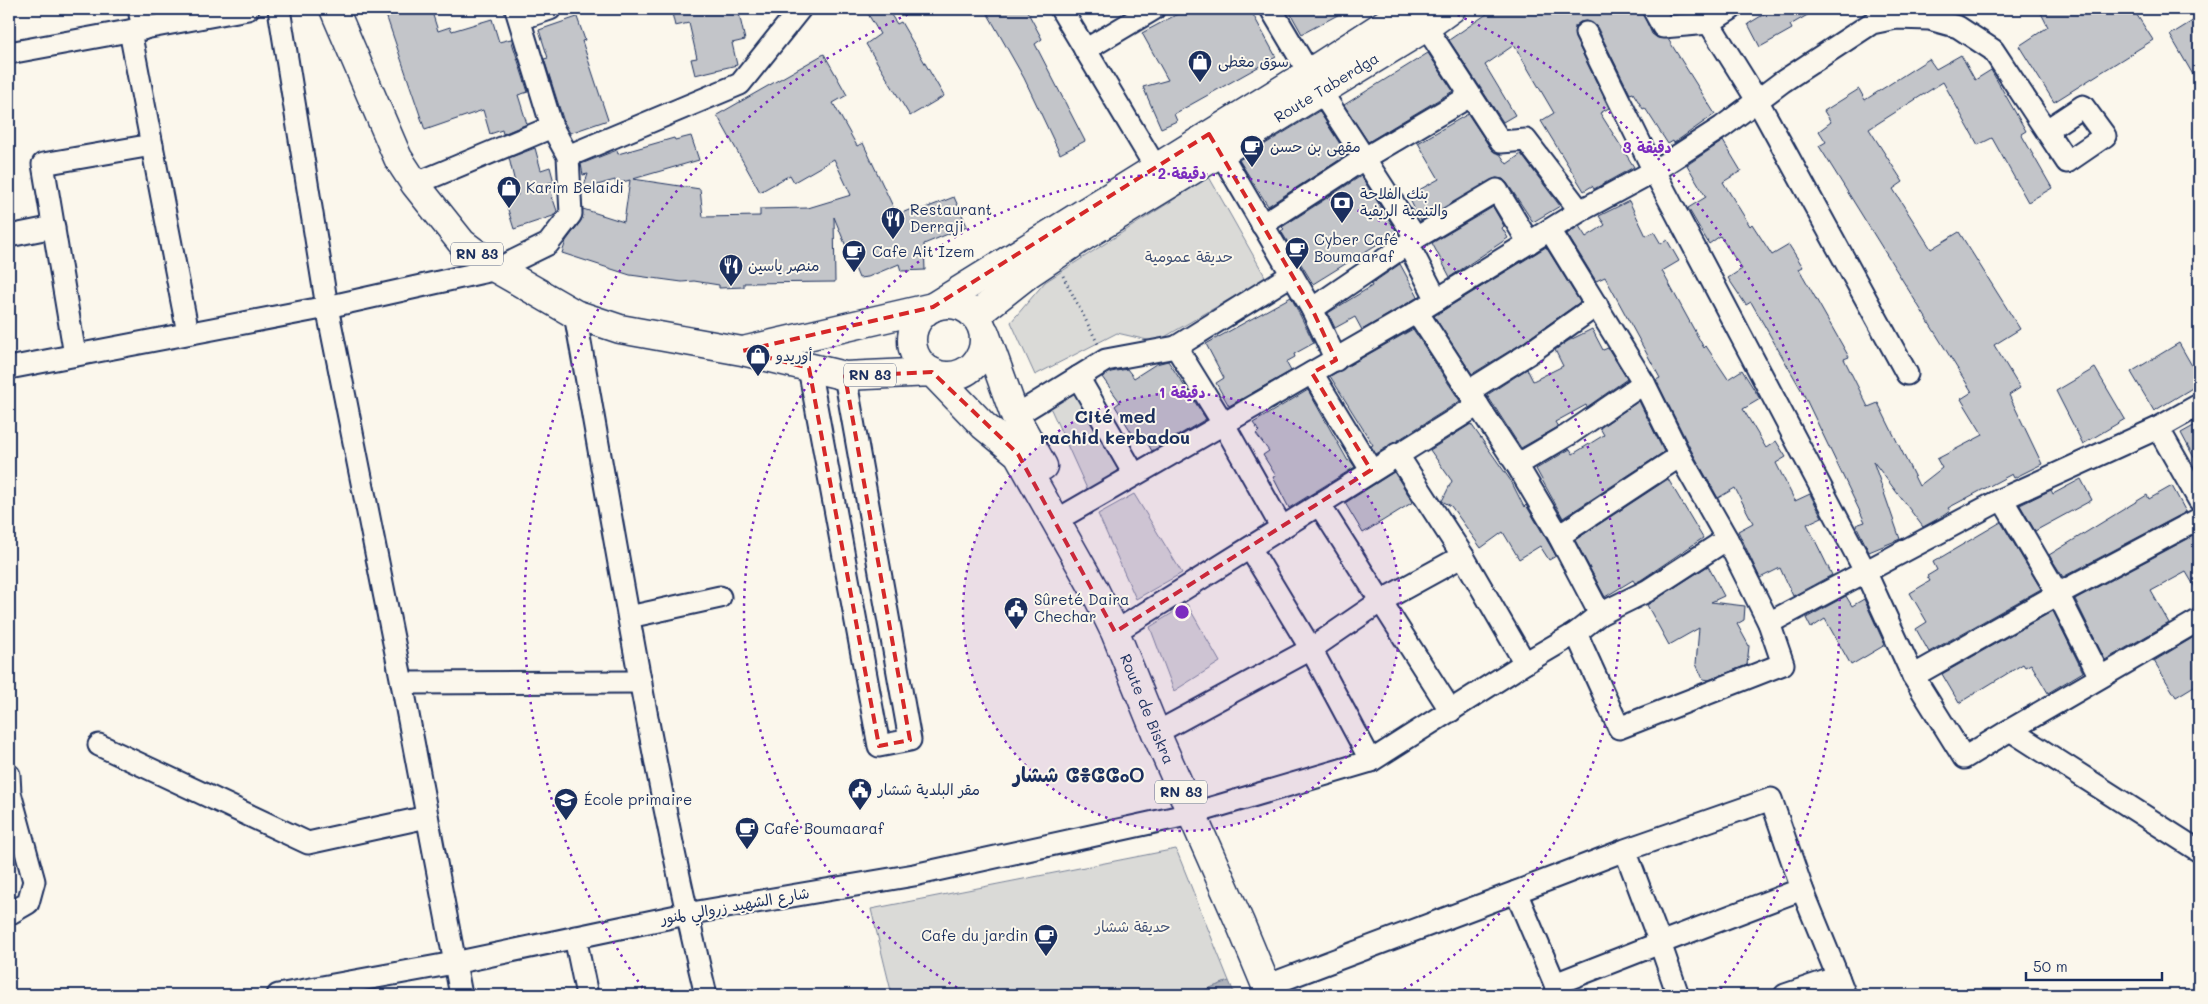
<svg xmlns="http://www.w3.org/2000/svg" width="2208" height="1004" font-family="Mali,'Playpen Sans Arabic','Noto Sans Tifinagh',sans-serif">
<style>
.green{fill:#dadad7;stroke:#7a849a}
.water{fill:#afb3bb;stroke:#747e96}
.building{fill:#c3c5c9;stroke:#1b2f5e}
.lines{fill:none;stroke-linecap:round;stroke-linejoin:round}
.minor-casing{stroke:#1b2f5e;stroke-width:25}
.secondary-casing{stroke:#1b2f5e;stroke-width:31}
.primary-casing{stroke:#1b2f5e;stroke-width:31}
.path{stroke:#1b2f5e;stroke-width:3;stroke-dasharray:1 4;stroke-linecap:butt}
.minor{stroke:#fbf7ec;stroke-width:21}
.secondary{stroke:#fbf7ec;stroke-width:28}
.primary{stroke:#fbf7ec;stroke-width:28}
.marked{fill:none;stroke:#d62828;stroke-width:4;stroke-dasharray:10 6;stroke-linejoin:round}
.ring{fill:none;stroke:#7b2cbf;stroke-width:2.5;stroke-dasharray:2.5 5}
.labels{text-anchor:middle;stroke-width:4;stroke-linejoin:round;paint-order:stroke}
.shield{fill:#fbf7ec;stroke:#5e6b89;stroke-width:1}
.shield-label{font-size:14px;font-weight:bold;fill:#1b2f5e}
.poi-label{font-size:15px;fill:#1b2f5e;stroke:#fbf7ec;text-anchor:start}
.street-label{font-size:15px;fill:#1b2f5e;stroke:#fbf7ec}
.park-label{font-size:15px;fill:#415176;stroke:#fbf7ec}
.quarter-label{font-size:18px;font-weight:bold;fill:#1b2f5e;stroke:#fbf7ec}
.district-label{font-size:20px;font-weight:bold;fill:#1b2f5e;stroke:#fbf7ec}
.centre{fill:#7b2cbf;stroke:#fbf7ec;stroke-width:2.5}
.ring-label{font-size:15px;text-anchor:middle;font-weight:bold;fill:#7b2cbf;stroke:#fbf7ec;stroke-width:4;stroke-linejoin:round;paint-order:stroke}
</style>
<rect width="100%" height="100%" fill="#fbf7ec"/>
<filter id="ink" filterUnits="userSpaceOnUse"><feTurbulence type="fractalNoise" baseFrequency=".02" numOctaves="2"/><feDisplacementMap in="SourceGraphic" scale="10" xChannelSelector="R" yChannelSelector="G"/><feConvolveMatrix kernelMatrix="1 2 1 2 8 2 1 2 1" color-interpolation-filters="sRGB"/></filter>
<g filter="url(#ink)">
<!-- green -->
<g class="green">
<polygon points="1209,177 1266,278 1156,342 1117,333 1035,375 1011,322 1045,282"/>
<polygon points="1074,393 1119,470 1088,491 1049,405"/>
<polygon points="1134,494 1182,573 1136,599 1098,514"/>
<polygon points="1187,604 1220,662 1174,691 1150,627"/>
<polygon points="1176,849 1229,981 1191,995 892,995 871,909"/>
</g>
<!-- water -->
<polygon class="water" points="1229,981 1235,995 1191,995"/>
<!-- building -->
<g class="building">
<polygon points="384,9 431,9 438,31 450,27 452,31 492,19 499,42 511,39 528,92 518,95 527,124 503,134 502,130 490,134 483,110 425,130"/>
<polygon points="671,9 738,9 745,40 732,43 737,65 695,75 691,59 697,58 689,23 675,26"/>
<polygon points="865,9 887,9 897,24 901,22 944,96 910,116 866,44 880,34"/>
<polygon points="985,9 1026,9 1042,39 1035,44 1085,141 1060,154 1024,78"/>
<polygon points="1187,9 1250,9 1276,57 1174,114 1177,121 1161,128 1143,87 1168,80 1142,33"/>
<polygon points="1288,9 1349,9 1302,34"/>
<polygon points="1494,9 1641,9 1652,34 1658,38 1668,39 1715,114 1674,143 1673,141 1668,144 1645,108 1643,109 1633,93 1630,94 1597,27 1587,21 1580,22 1575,26 1575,38 1609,108 1600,113 1634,167 1594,189 1592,186 1584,191 1541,121 1554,113 1514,45 1485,65 1515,115 1503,122 1449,40"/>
<polygon points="1764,9 1818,9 1790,25 1792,29 1760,47 1748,24 1766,13"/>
<polygon points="2039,9 2133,9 2153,40 2054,102 2019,46 2048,27"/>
<polygon points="577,17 585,40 582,41 608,120 570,133 564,122 544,59 548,58 539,30"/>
<polygon points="2199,17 2199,85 2170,35"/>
<polygon points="1428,53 1453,91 1368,142 1344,105"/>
<polygon points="824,54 847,95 833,103 857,146 863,143 897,215 909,210 923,209 954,197 967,226 924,244 925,270 901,271 899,264 868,277 859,278 834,217 835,282 744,283 744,287 719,288 719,285 694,281 682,282 630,275 562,253 566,241 581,221 583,209 624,222 630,180 616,184 615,180 583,189 588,174 583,175 581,164 617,150 618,154 674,138 675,140 691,136 699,160 633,179 700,189 703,217 760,216 760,209 808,208 851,195 834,159 794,182 790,175 760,192 717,115"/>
<polygon points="1961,55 1975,80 1991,70 2026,131 2021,134 2052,188 2028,202 1992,138 1978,145 1943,82 1869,129 1903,182 1893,189 1931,249 1959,232 2020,329 1994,345 2020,388 2009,395 2042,464 2014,478 2012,474 1948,508 1950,511 1943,516 1923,527 1873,461 1900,539 1869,552 1856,525 1865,522 1803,393 1751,302 1746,305 1728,278 1742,269 1720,236 1709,244 1688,208 1706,197 1687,165 1723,141 1741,171 1723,182 1750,226 1752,224 1772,255 1789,245 1803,267 1799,269 1849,357 1844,359 1868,407 1878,403 1919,486 1942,468 1937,459 1983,435 1961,399 1972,392 1819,146 1826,142 1819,131 1831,122 1824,111 1859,89 1865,100 1929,59 1936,69"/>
<polygon points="1319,111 1347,155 1268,206 1239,160"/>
<polygon points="1468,114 1491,149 1500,154 1507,164 1521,154 1560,206 1533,222 1507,183 1503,179 1496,178 1421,221 1408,196 1439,179 1418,143"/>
<polygon points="535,148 541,170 550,167 554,182 548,183 553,198 551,198 553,199 557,211 553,216 514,229 505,200 518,195 509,158"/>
<polygon points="1361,176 1397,232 1313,284 1281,231 1284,229 1282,227"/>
<polygon points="1629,201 1646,236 1654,232 1661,244 1667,240 1679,261 1662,271 1704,348 1706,346 1728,379 1742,370 1760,399 1743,409 1766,448 1776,441 1786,457 1776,463 1795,501 1810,494 1822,517 1807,524 1832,575 1793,596 1780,568 1760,578 1738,531 1753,523 1735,488 1718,498 1691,450 1656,380 1660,378 1605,277 1596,281 1567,234 1579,226 1586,237 1605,225 1599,216"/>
<polygon points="1493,207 1504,226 1502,228 1508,238 1450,277 1432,243"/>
<polygon points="1546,247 1580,302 1521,344 1472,374 1434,316"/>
<polygon points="1400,264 1418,297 1362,330 1355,317 1335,328 1328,313 1372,286 1371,284"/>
<polygon points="1291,297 1314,343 1294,354 1295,357 1286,362 1291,371 1229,406 1216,383 1224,378 1206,344"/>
<polygon points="1413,329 1460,401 1376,454 1371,446 1373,445 1330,376"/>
<polygon points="1592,329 1603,350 1608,348 1627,379 1587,407 1586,405 1555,422 1558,427 1521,448 1487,395 1527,369 1533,381 1563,366 1555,350 1568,341"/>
<polygon points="2179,343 2199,378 2199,384 2154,411 2131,372"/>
<polygon points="1168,361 1206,419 1152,451 1142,434 1135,438 1115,406 1120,402 1102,377 1111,372 1127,369 1134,378 1156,364"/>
<polygon points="2095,368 2125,419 2083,444 2056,391"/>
<polygon points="1308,390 1348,461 1350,460 1355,467 1289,508 1273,477 1276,476 1263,455 1269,451 1256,434 1259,431 1253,423"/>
<polygon points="1639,401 1664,452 1563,518 1536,469 1570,449 1573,454 1604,435 1600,428"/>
<polygon points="2199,423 2199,467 2181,433"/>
<polygon points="1471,424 1511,481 1524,507 1526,505 1548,542 1556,556 1549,560 1540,546 1519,559 1503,532 1481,548 1451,506 1442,501 1452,481 1430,450"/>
<polygon points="1394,472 1413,502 1363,533 1345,503"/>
<polygon points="1668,479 1703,538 1641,580 1635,583 1633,580 1605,597 1575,540"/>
<polygon points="2081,479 2092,500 2035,531 2020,505 2051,490 2053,494"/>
<polygon points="2172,486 2186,512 2063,577 2049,555 2147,495 2149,499"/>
<polygon points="2001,522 2041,589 1929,652 1916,629 1927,622 1910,593 1930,581 1927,576 1937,570 1933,562"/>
<polygon points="2199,533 2199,594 2186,572 2151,591 2169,623 2105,660 2075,599"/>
<polygon points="1708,566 1724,596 1711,602 1745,606 1744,620 1737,624 1749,646 1747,665 1709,680 1703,679 1696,664 1699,628 1669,645 1647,605"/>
<polygon points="1846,596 1852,606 1864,599 1885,645 1851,665 1825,619 1811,628 1806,618"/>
<polygon points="2053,611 2083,672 2048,693 2031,664 2025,667 2023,664 1959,703 1942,674"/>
<polygon points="2199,634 2199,683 2176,697 2154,661"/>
</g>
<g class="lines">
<defs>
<g id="minor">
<polyline points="139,9 143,29"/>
<polyline points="279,9 327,307 402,683 461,995"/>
<polyline points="1061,9 1156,168"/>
<polyline points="1271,9 1309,73 1416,238"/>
<polyline points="1653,9 1663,27 1709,23"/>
<polyline points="1731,9 1709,23 1757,100 1907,374"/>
<polyline points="520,19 550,9"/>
<polyline points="1426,27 1501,142 1526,140 1580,211"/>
<polyline points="130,31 188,333"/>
<polyline points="1586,33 1654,171 1865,571 1913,676 1964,758 2010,730"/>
<polyline points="1085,50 1154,9"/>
<polyline points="9,53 248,9"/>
<polyline points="1213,140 1312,309 1336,360"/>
<polyline points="568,156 740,84 800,9"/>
<polyline points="415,184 552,127"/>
<polyline points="1262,225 1365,158 1470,96"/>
<polyline points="1550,230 1644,383 1680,456 1727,539 1769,623 1783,664 1619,728 1576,633"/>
<polyline points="9,236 54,227"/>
<polyline points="1408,244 1437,300"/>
<polyline points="1312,309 1416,238 1497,190 1529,243"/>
<polyline points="1417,312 1517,465 1559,536 1600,614"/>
<path d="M575 314C616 542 652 771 706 995"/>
<polyline points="1176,347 1223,423 1282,528"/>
<polyline points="75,355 43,164 152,145"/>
<polyline points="9,368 327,307 497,269 548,244 571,214 568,156 552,127 516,9"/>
<polyline points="809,368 879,746 910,740 845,376"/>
<polyline points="1312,373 1371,470"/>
<polyline points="1078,377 1134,474"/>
<polyline points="1469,391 1528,354 1597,305"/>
<polyline points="1015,416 1106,360 1176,347 1291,275"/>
<polyline points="2158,428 2199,500"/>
<polyline points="1397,454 1463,556 1525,663"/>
<polyline points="1517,465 1568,435 1644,383"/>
<polyline points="2002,499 2058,594 2100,677"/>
<polyline points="1319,504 1451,711"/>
<polyline points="1069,513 1417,312 1580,211 1654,171 1722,127 1782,82 1872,23 1896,18 1929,19 1958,27 1993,50 2067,162 2105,136 2083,106 2047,130"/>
<polyline points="1559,536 1680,456"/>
<polyline points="1250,548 1311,649 1371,761"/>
<polyline points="629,617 720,597"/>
<polyline points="2199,620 2010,730 2199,851"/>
<polyline points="1769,623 2002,499 2158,428 2199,405"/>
<polyline points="1115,632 1478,405"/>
<polyline points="1913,676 2058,594 2199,519"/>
<polyline points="402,683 641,682"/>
<polyline points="1156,733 1311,649 1381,601 1463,556"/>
<polyline points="99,745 308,843 427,817"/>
<polyline points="9,775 10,793 34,881 28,903 9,914"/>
<polyline points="1516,892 1625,850 1660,943 1802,889 1771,799 1625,850"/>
<polyline points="575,937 587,995"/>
<polyline points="1838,977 1845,995"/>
<polyline points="1266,986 1516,892 1555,984"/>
<polyline points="278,995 454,963 686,914 914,875 1191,814 1371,761 1525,663 1576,633 1600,614 1647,591 1727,539"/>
<polyline points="1559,995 1555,984 1660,943 1678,995"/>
<polyline points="1785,995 1838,977 1802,889"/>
</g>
<g id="secondary">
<polyline points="933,307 1309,73 1408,9"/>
<path id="s1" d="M976 315 1028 274 1086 235 1426 27 1451 9"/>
</g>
<g id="primary">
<path id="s2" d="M334 9 398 158 415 184 462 243 497 269 575 314 620 329 742 351 845 376 932 372 984 426 1018 454 1094 589 1115 632 1156 733 1240 923 1270 995"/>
<circle cx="948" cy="340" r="36"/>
<polyline points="985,333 1015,416 1043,466"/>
<polyline points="747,350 933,307"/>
</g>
</defs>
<!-- minor casing -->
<use href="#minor" class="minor-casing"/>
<!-- secondary casing -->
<use href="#secondary" class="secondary-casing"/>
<!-- primary casing -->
<use href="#primary" class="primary-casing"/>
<!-- path -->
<polyline class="path" points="1063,276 1098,344"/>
<!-- minor -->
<use href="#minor" class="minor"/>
<!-- secondary -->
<use href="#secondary" class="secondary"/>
<!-- primary -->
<use href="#primary" class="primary"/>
</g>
</g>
<!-- marked area -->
<path class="marked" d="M1209 134 1312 309 1336 360 1312 373 1371 470 1115 632 1018 454 932 372 845 376 910 740 879 746 809 368 742 351 933 307Z"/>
<!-- distance rings -->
<circle cx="1182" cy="612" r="219" fill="#7b2cbf" fill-opacity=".12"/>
<g class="ring">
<circle cx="1182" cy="612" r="219"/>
<path d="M970 995A438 438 0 1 1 1394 995"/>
<path d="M647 994A657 657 0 0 1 920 9M1444 9A657 657 0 0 1 1717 994"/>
</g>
<!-- icons -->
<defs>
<symbol id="shop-pin" viewBox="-11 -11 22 30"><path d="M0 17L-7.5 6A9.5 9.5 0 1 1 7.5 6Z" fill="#1b2f5e" stroke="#fbf7ec"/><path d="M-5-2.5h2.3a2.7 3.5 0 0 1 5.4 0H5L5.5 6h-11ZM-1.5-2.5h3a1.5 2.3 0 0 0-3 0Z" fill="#fff"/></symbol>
<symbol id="cafe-pin" viewBox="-11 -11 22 30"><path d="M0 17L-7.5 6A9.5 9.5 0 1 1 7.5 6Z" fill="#1b2f5e" stroke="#fbf7ec"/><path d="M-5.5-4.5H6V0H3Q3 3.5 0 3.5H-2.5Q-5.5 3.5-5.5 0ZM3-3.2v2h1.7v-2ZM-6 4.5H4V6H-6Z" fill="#fff"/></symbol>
<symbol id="bank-pin" viewBox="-11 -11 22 30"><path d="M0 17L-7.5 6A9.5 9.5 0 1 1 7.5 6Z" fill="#1b2f5e" stroke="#fbf7ec"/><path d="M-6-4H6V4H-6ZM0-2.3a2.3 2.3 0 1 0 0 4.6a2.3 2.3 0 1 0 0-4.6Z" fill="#fff"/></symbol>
<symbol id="restaurant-pin" viewBox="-11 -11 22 30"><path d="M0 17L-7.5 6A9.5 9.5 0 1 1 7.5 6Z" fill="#1b2f5e" stroke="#fbf7ec"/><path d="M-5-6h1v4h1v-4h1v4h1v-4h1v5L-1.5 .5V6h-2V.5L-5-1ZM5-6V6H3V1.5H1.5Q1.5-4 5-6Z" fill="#fff"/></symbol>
<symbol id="civic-pin" viewBox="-11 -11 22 30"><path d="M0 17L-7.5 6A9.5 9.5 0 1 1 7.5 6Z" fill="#1b2f5e" stroke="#fbf7ec"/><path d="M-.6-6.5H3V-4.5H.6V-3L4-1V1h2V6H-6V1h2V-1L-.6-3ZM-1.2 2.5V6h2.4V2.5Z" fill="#fff"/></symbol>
<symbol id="school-pin" viewBox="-11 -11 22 30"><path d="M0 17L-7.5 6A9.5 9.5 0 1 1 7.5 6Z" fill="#1b2f5e" stroke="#fbf7ec"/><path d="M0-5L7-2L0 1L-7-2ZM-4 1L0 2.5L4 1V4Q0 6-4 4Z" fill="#fff"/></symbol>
</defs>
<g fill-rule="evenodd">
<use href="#shop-pin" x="1186" y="48" width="28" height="38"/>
<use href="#cafe-pin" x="1238" y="133" width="28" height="38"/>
<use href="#shop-pin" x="495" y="174" width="28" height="38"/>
<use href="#bank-pin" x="1328" y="189" width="28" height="38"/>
<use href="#restaurant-pin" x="879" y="205" width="28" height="38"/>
<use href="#cafe-pin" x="1283" y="235" width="28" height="38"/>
<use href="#cafe-pin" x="840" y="238" width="28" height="38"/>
<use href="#restaurant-pin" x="717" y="252" width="28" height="38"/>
<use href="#shop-pin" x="744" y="342" width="28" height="38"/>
<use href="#civic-pin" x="1002" y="595" width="28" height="38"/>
<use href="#civic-pin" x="846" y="776" width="28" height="38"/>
<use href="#school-pin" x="552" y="786" width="28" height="38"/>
<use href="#cafe-pin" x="733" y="815" width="28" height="38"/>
<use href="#cafe-pin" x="1032" y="922" width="28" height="38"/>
</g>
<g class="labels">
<!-- shield labels -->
<g class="shield">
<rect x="451" y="242.5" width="52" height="23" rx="4"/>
<rect x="844" y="363.5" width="52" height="23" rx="4"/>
<rect x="1155" y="780.5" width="52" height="23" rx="4"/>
</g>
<g class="shield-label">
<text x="477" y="259">RN 83</text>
<text x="870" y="380">RN 83</text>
<text x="1181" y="797">RN 83</text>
</g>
<!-- poi labels -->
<g class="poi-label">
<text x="1218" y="67">سوق مغطى</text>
<text x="1270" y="152">مقهى بن حسن</text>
<text x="526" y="193">Karim Belaidi</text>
<text x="1360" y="199">بنك الفلاحة<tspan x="1360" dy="17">والتنمية الريفية</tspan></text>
<text x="910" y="215">Restaurant<tspan x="910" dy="17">Derraji</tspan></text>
<text x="1314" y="245">Cyber Café<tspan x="1314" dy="17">Boumaaraf</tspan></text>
<text x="872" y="257">Cafe Ait Izem</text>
<text x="748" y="271">منصر ياسين</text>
<text x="776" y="361">أوريدو</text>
<text x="1034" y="605">Sûreté Daira<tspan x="1034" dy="17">Chechar</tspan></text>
<text x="878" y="795">مقر البلدية ششار</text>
<text x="584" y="805">École primaire</text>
<text x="764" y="834">Cafe Boumaaraf</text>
<text x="1028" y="941" text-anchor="end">Cafe du jardin</text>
</g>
<!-- street labels -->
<g class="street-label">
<text dy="5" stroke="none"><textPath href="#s1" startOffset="418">Route Taberdga</textPath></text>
<text dy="5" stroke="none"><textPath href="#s2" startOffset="1172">Route de Biskra</textPath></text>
<text transform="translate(735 906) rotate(-10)" y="5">شارع الشهيد زروالي لمنور</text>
</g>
<!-- park labels -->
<g class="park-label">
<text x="1189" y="262">حديقة عمومية</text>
<text x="1133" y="932">حديقة ششار</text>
</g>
<!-- quarter labels -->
<g class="quarter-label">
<text x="1115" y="423">Cité med<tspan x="1115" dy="21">rachid kerbadou</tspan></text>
</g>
<!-- district labels -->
<g class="district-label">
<text x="1079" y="782">ششار ⵛⴻⵛⵛⴰⵔ</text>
</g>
</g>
<circle cx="1182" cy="612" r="8" class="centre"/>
<g class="ring-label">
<text x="1647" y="153">3 دقيقة</text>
<text x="1182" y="179">2 دقيقة</text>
<text x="1182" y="398">1 دقيقة</text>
</g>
<!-- margin -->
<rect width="2208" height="1004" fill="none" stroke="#fbf7ec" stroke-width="30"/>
<rect x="15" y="15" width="2178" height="974" fill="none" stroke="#1b2f5e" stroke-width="2" filter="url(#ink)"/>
<!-- scale -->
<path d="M2026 972v8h136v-8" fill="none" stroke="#1b2f5e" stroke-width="2.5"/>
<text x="2033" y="972" font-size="15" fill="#1b2f5e" stroke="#fbf7ec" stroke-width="4" paint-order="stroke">50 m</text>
</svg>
